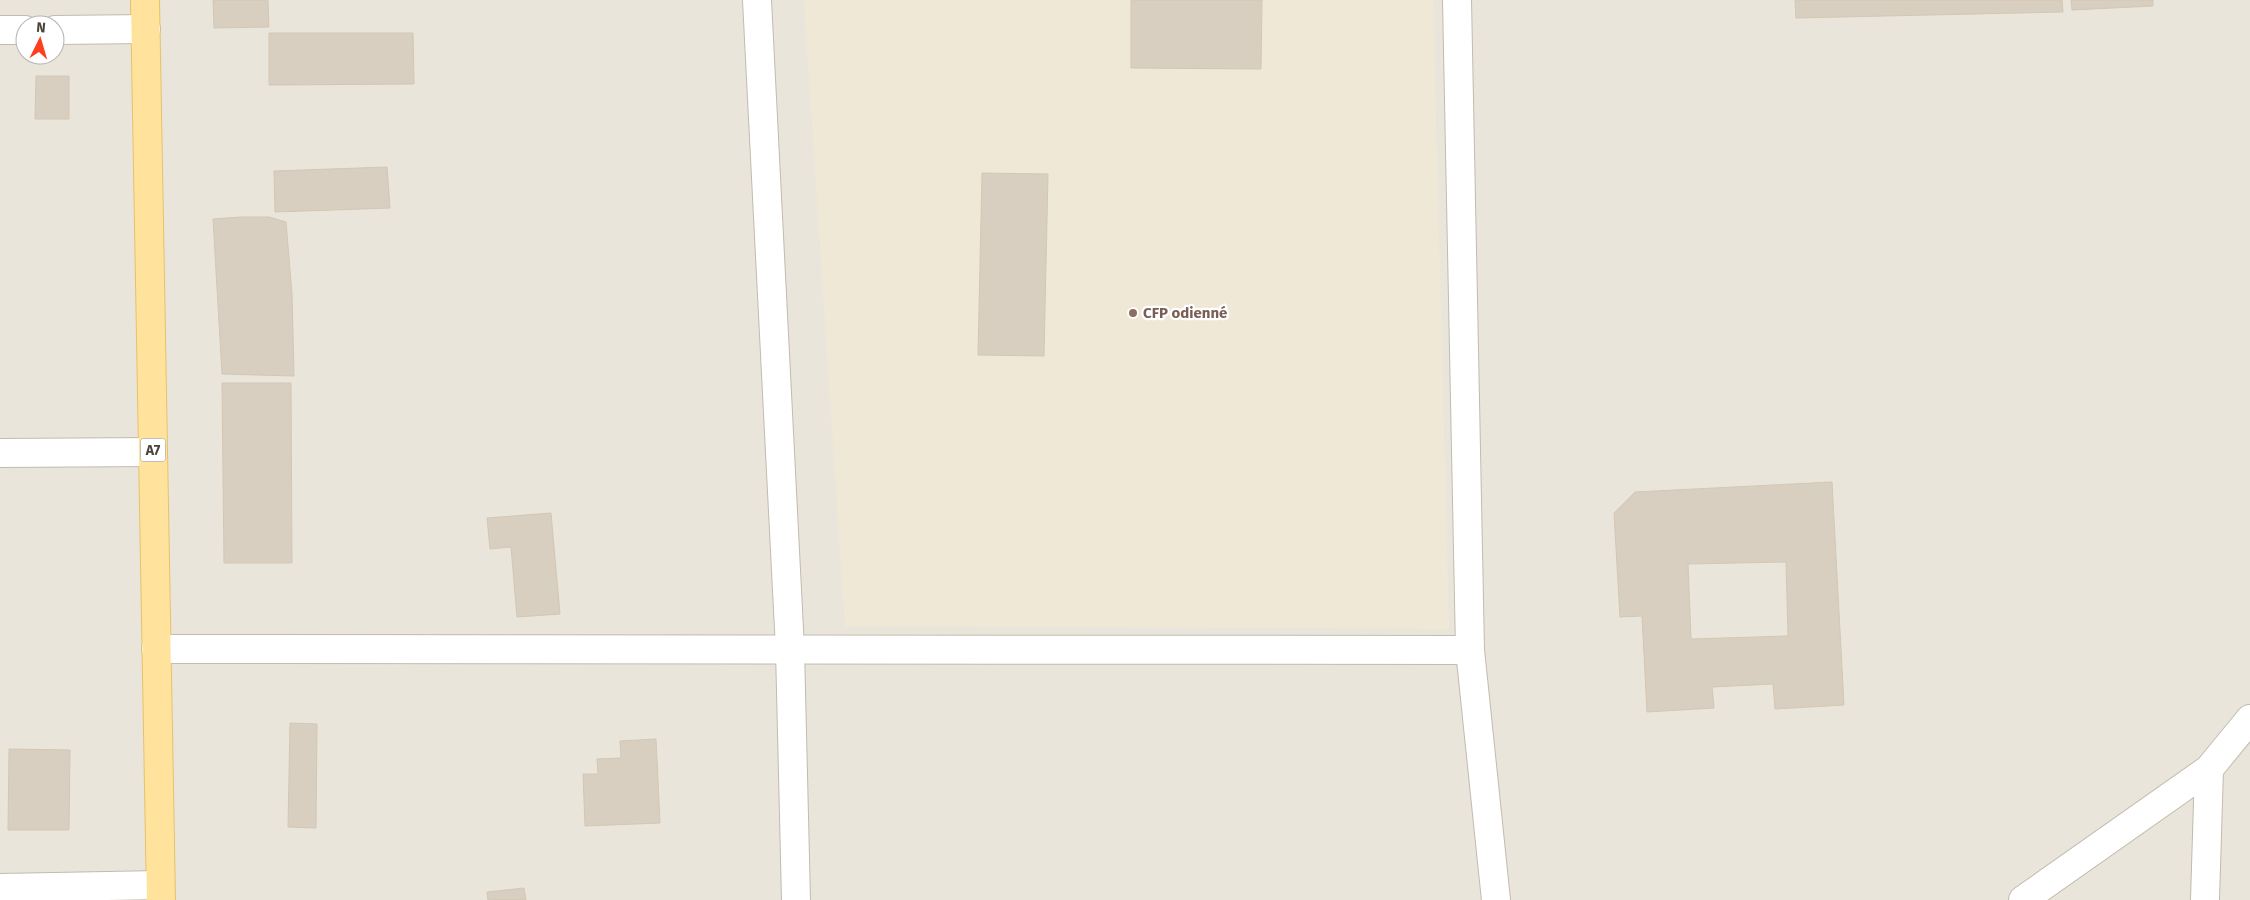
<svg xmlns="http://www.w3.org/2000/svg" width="2250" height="900" font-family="'Fira Sans',sans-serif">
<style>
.residential{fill:#eae5da;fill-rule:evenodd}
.education{fill:#efe8d6}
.building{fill:#d8cfc1;stroke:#d3c7b4;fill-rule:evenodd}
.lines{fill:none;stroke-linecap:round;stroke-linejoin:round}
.minor-casing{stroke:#c2bbae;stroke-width:30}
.major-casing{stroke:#e6c16a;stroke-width:30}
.minor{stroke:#fff;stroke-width:28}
.major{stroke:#ffe39c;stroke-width:28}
.education-dot{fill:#8d6e63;stroke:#fff;stroke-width:2}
.labels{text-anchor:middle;stroke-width:4.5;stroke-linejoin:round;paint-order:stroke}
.shield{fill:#fff;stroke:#817c74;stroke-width:1}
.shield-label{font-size:14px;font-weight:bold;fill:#4b4439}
.education-label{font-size:15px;font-weight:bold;fill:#785e54;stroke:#fff;text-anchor:start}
</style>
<rect width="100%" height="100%" fill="#f6f3ec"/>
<!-- residential -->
<path class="residential" d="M0 0H2250V900H0ZM25 25H55V55H25Z"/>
<!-- education -->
<polygon class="education" points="804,0 1433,0 1449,629 845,626"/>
<!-- building -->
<g class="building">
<polygon points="213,0 268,0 269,27 214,28"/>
<polygon points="1131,0 1262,0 1261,69 1131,68"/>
<polygon points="1795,0 2062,0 2063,12 1796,18"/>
<polygon points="2071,0 2153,0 2153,6 2072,10"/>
<polygon points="269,33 413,33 414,84 269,85"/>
<polygon points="36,76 69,76 69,119 35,119"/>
<polygon points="387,167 390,208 275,212 274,171"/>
<polygon points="982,173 1048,174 1044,356 978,355"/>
<polygon points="241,217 269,217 286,222 292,294 294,376 222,374 213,219"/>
<polygon points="222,383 291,383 292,563 224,563"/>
<path d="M1832 482 1844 705 1775 709 1773 684 1712 687 1714 708 1647 712 1642 616 1620 617 1614 513 1635 492ZM1786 562 1788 636 1691 639 1688 564Z"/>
<polygon points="551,513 560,614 517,617 511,547 490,549 487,518"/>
<polygon points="290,723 317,724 316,828 288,827"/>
<polygon points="656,739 660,823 585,826 583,774 598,774 597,759 621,758 620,741"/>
<polygon points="9,749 70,750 69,830 8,830"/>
<polygon points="524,888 526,900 488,900 487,892"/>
</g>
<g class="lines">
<defs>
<g id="minor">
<polyline points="757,0 790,649 796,900"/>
<polyline points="1457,0 1470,650 1496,900"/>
<polyline points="0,30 25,30"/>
<polyline points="55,30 146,29"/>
<polyline points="0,453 153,452"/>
<polyline points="156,649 1470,650"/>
<polyline points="0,888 160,885"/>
<polyline points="2023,900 2209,769 2250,719"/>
<polyline points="2205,900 2209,769"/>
</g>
<polyline id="major" points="145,0 161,900"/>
</defs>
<!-- minor casing -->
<use href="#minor" class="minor-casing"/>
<!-- major casing -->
<use href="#major" class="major-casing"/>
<!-- minor -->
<use href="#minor" class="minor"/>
<!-- major -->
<use href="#major" class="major"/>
</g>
<!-- markers -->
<circle class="education-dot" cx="1133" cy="313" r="5"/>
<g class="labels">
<!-- shield labels -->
<rect class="shield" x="140.5" y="438.5" width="25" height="23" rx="4"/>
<g class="shield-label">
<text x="153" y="455">A7</text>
</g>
<!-- education labels -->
<g class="education-label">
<text x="1143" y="318">CFP odienné</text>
</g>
</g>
<!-- north arrow -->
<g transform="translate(40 40) rotate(5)"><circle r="24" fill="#ffffff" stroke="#b7b4b0"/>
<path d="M0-4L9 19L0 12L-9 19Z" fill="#fc3f1d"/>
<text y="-8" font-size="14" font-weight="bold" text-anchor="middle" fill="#4b4439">N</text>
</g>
</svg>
